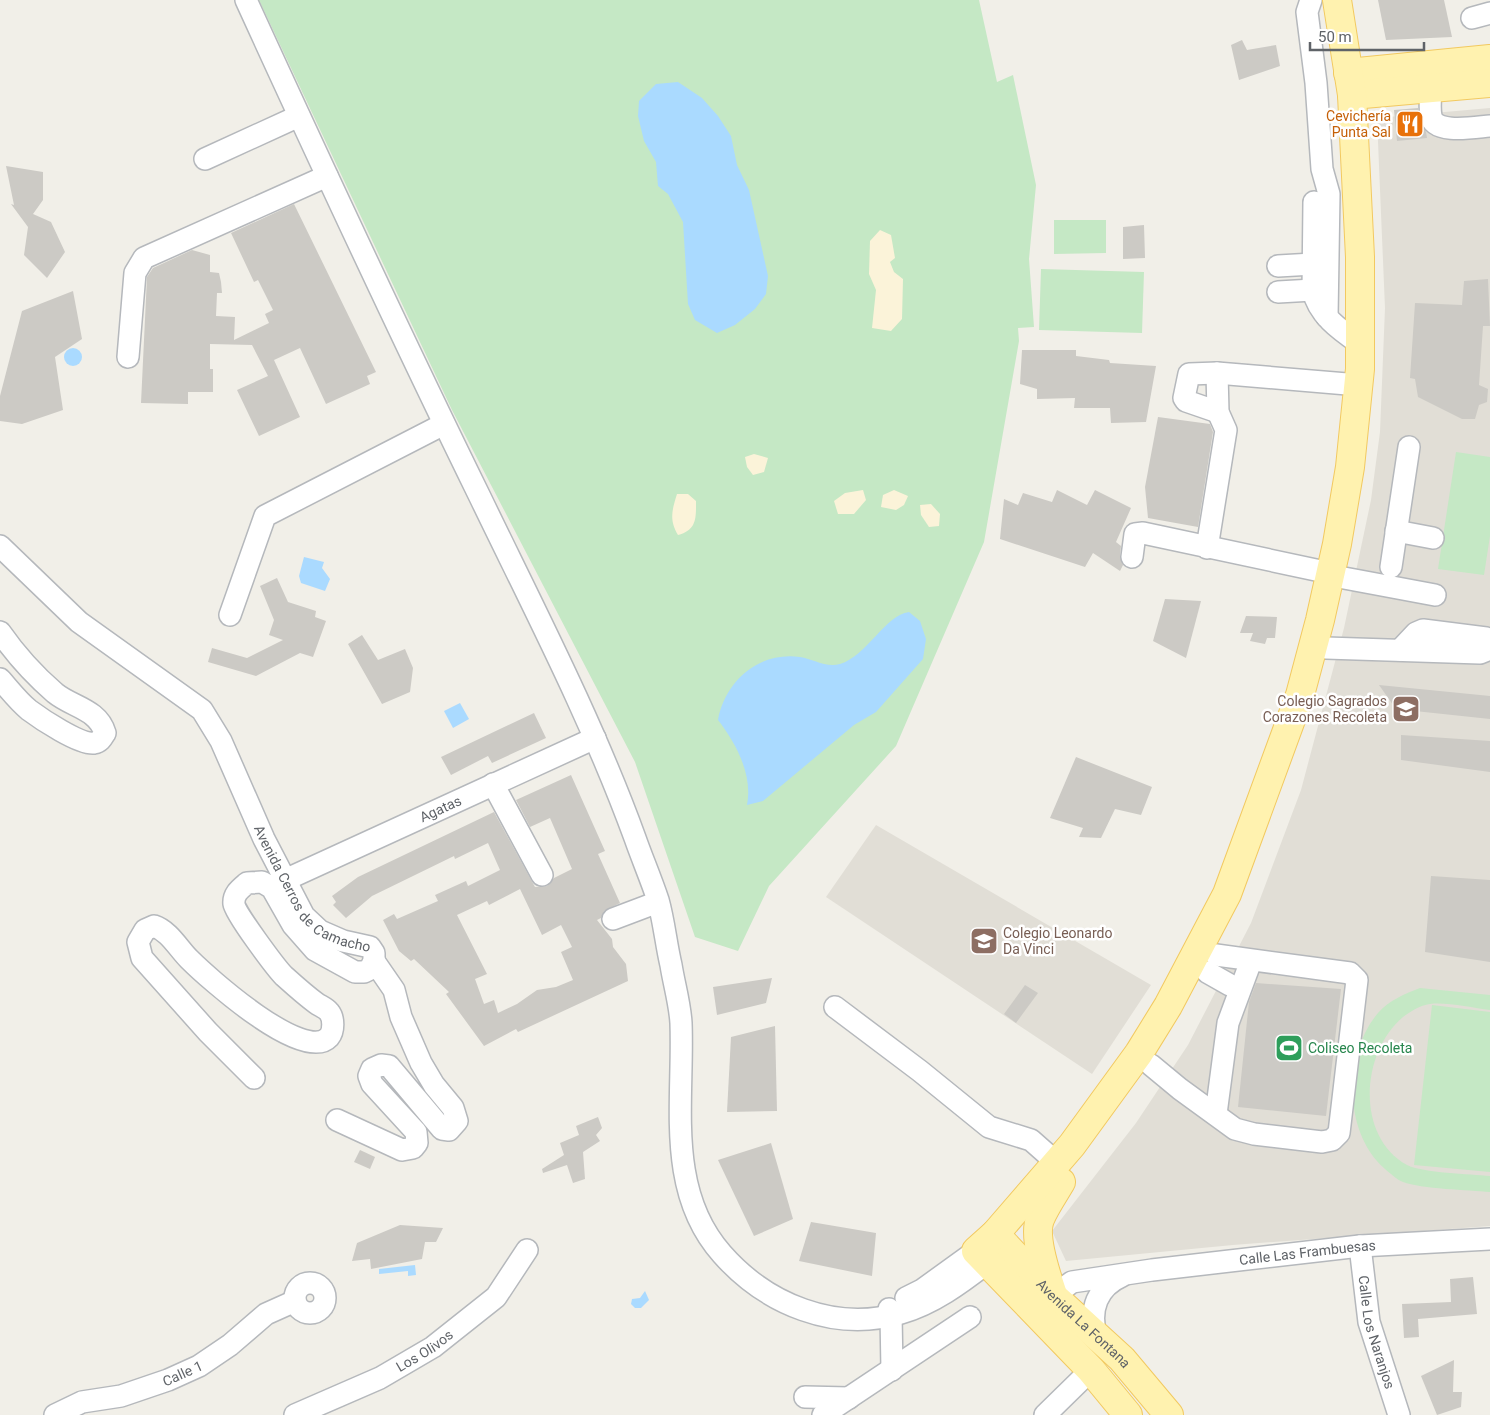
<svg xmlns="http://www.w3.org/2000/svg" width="1490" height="1415" font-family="Roboto,sans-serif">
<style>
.education{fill:#e1ded6}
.green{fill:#c5e8c5}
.sand{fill:#fbf3d9}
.water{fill:#aadaff}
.building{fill:#cccac5;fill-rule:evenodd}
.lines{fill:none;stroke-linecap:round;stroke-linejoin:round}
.minor-casing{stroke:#b5b8bc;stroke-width:24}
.major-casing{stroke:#f2c960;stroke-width:30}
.minor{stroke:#fff;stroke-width:21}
.major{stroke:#fff2af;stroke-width:28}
.labels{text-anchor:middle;stroke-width:5;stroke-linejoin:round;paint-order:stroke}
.food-label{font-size:14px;fill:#c56008;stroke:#fff;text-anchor:end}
.education-label{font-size:14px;fill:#785e54;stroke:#fff;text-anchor:end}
.street-label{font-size:14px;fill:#5f6368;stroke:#fff}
.leisure-label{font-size:14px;fill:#27864d;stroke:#fff;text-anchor:start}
</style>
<rect width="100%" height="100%" fill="#f1efe8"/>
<!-- education -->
<g class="education">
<polygon points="1490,108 1490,1226 1233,1245 1066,1261 1052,1231 1136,1123 1188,1045 1251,923 1301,790 1344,628 1371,500 1380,432 1385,308 1377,118"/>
<polygon points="876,825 1151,985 1092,1074 826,897"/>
</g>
<!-- green -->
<g class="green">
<polygon points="259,0 979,0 997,82 1013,75 1036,185 1029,259 1034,327 1018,328 1019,341 984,542 896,746 769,886 738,951 695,937 635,762 452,410"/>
<polygon points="1054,220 1106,220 1106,253 1054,254"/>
<polygon points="1041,269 1144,272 1142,333 1039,330"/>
<polygon points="1456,452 1490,457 1490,536 1484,575 1438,569"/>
<path d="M1420 988 1490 995V1010C1472 1008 1447 1002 1430 1004 1420 1005 1410 1012 1403 1017 1361 1052 1355 1136 1407 1165 1423 1173 1470 1174 1490 1176V1192C1469 1190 1421 1189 1403 1182 1397 1180 1390 1173 1385 1169 1343 1133 1343 1054 1378 1013 1389 1000 1405 994 1420 988Z"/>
<polygon points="1432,1005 1490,1012 1490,1172 1414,1165"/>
</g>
<!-- sand -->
<g class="sand">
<polygon points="880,230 891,235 895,258 890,262 894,272 903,279 902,319 891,331 872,328 876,290 869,274 870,241"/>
<polygon points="754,454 768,458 764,472 753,475 747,467 745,457"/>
<polygon points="863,490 866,500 854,514 838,514 834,501 845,493"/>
<polygon points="894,490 908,496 904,505 896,510 881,507 883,495"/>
<path d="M677 494H688L696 501C696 518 697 530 678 535 669 520 672 510 677 494Z"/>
<polygon points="931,504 940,514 939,526 929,527 921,515 920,505"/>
</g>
<!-- water -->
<g class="water">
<polygon points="678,82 702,98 718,116 731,136 737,165 749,190 768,276 766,294 755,309 735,325 717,333 695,320 688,304 683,222 668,194 658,186 656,162 644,141 638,116 639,101 656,84"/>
<circle cx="73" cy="357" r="9"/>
<polygon points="304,557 324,562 322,568 330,579 325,591 301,583 299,576"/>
<path d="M909 612 920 621 926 639 923 659 876 712 854 725 763 801 747 805C753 775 736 743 718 720 725 681 759 651 800 657 813 659 826 668 840 664 867 656 885 615 909 612Z"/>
<polygon points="460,703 469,719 453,728 444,711"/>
<polygon points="415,1265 416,1275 408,1276 408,1271 379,1274 379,1269"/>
<polygon points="645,1291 649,1300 641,1308 635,1308 631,1304 632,1299 640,1298"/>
</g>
<!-- building -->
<g class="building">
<polygon points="1378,0 1444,0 1452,37 1386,40"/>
<polygon points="1242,40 1247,50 1276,45 1280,66 1239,80 1231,45"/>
<polygon points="1418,108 1419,118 1426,132 1427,138 1397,141 1394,110"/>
<polygon points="6,166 43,172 43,200 33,214 51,222 65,252 47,278 24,255 28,227 11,204 14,205"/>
<polygon points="294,204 376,372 367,376 370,384 326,404 300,348 274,360 300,417 259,436 237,390 268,376 252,345 210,344 210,369 213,369 213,392 188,392 188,404 141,403 147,277 153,268 192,250 210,255 210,272 219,273 221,282 222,293 217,293 216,316 235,317 234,340 269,323 265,314 273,310 258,280 254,282 231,233"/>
<polygon points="1144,225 1145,258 1123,259 1123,227"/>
<polygon points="1488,279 1490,326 1483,326 1479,385 1488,389 1487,402 1479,405 1475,419 1462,419 1418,397 1415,379 1410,378 1415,303 1462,305 1464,281"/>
<polygon points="73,291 82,339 55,357 63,410 22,424 0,421 0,396 22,311"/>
<polygon points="1022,350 1076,350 1076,356 1109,360 1110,363 1156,366 1146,422 1111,423 1110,408 1074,408 1075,398 1037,399 1037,389 1020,384"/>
<polygon points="1158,417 1210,424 1213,432 1198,527 1148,518 1145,487"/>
<polygon points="1057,490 1087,505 1095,490 1131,508 1116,542 1121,546 1120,556 1123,565 1120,571 1093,553 1085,567 1000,539 1004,499 1018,505 1023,493 1052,502"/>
<polygon points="277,578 288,602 316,611 315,617 326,621 313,657 300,653 256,676 208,662 212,648 247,658 283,640 269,635 274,620 260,586"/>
<polygon points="1165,599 1201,601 1186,658 1153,641"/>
<polygon points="1246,616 1277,617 1275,638 1267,638 1265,644 1250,641 1253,633 1240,633"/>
<polygon points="362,635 378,660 405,649 413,668 410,692 382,704 348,644"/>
<polygon points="1379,685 1490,696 1490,719 1396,709"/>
<polygon points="534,713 546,738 492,763 488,756 451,775 441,757"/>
<polygon points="1401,735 1490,741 1490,772 1401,760"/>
<polygon points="1076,757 1152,787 1141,815 1115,809 1101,838 1079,837 1083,828 1050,818"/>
<path d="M571 775 605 851 598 854 620 903 604 911 601 918 597 920 612 939 613 947 626 964 628 981 518 1032 516 1029 484 1046 446 994 449 992 414 959 411 961 399 951 383 920 394 914 397 919 438 901 435 895 466 881 468 886 500 870 488 843 455 859 454 856 372 896 346 918 333 905 336 902 332 896 358 877 494 812 535 887 547 886 554 878 572 869 550 818 530 827 516 800ZM520 889 542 935 561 925 572 947 561 952 573 980 556 987 537 990 517 1004 498 1013 494 1000 484 1004 475 979 487 974 457 915 487 901 489 905Z"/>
<polygon points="1431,876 1490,880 1490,962 1425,952"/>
<polygon points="772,978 766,1003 717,1015 713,987"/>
<polygon points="1256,983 1341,989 1326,1116 1238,1107 1249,1002"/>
<polygon points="1025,985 1038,993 1016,1023 1004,1014"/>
<polygon points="775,1026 777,1111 727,1112 731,1037"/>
<polygon points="598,1117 602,1128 596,1135 600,1141 583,1152 585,1179 573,1183 567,1165 543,1173 542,1169 564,1155 560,1143 579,1135 576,1126"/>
<polygon points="771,1143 793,1219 754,1236 718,1160"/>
<polygon points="360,1150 375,1157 370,1169 354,1162"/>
<polygon points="811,1222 876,1233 872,1276 799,1261"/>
<polygon points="400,1225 443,1228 436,1242 425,1242 422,1259 371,1269 370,1259 352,1261 357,1243"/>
<polygon points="1473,1277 1477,1314 1418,1319 1419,1337 1404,1338 1402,1304 1451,1302 1450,1279"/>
<polygon points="1454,1360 1453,1392 1462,1392 1461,1407 1437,1415 1421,1376"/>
</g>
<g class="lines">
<defs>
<g id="minor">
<path d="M246 0C322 166 399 332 480 497 534 609 592 720 635 838 642 858 651 879 658 900 664 921 666 944 671 965 674 984 680 1004 681 1023 684 1101 665 1190 722 1254 766 1304 835 1333 901 1313 933 1304 961 1283 987 1263"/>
<polyline points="1311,0 1307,12 1316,83 1322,169 1329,194 1327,317"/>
<polyline points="1472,18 1490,13"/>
<path d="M1431 87C1431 96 1429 107 1431 116 1434 135 1476 127 1490 126"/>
<polyline points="205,159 299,116"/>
<path d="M1314 202 1313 290C1318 315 1340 330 1360 344"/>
<polyline points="1278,266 1313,264"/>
<polyline points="1278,292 1313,290"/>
<polyline points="128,357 135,273 144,258 327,176"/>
<polyline points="1218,412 1186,401 1184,398 1189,374 1217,373 1359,385"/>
<polyline points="1396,531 1433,538"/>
<path id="s1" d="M0 546 79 622 202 710 221 741 264 839 304 916 320 931 343 941 370 947 374 953V961L370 969 364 972H355L315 950 293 925 272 888 262 882 247 883C240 889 233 894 234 904 235 913 276 968 284 976 294 985 305 995 316 1003 320 1006 326 1008 329 1012 334 1018 334 1031 329 1037 304 1064 208 978 189 959 178 948 169 931 154 926L145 930 138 942 142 958 208 1032 254 1078"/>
<polyline points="1207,548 1226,430 1218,412 1217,373"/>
<polyline points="1132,557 1135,534 1143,533 1330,573"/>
<polyline points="1391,567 1409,447"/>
<polyline points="1344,578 1435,595"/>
<polyline points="230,615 265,516 444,424"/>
<path d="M0 632C16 655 33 674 55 693 72 707 98 709 105 733 102 738 100 742 94 743 80 745 41 719 29 710 18 701 9 689 0 679"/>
<polyline points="1326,648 1480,653 1490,649"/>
<polyline points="1400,650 1416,633 1423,630 1486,638 1490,641"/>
<polyline points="493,784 542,875"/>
<path id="s2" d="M285 880 595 738"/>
<polyline points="613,919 658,902"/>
<polyline points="1207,972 1230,985"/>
<polyline points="835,1007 920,1071 989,1127 1031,1140 1057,1163"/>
<polyline points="1151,1065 1180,1089 1235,1129 1254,1134 1322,1142 1332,1140 1339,1133 1357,980 1350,973 1216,955"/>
<polyline points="1216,1114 1228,1023 1251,961"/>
<polyline points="337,1120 402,1150 413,1148 417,1143 416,1132 372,1084 369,1076 372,1069 381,1065 389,1066 442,1129 449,1130 457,1121 453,1108 434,1085 421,1063 401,1017 394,990 374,961"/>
<path id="s3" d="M1360 1246 1369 1322 1399 1415"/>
<circle cx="310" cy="1298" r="15"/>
<path id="s4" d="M1053 1296 1072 1282 1152 1270 1360 1246 1490 1239"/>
<polyline points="906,1298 922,1290 976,1251"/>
<polyline points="889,1309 891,1315 892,1370"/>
<path d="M1096 1335C1089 1310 1097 1287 1122 1276"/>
<polyline points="805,1397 849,1398"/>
<path id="s5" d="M55 1415 82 1402 121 1396 168 1380 199 1366 230 1345 266 1314 295 1301"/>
<path id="s6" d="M295 1415 380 1378 433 1347 496 1297 527 1250"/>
<polyline points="823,1415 970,1317"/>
<polyline points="1045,1415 1091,1370"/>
</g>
<g id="major">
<polyline points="1348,73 1490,59"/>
<polyline points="1352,95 1490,83"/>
<path id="s7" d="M995 1234 1053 1296 1122 1359 1169 1415"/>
<path d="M1052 1292C1046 1274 1033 1237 1040 1219 1045 1207 1054 1194 1061 1182"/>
<polyline points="1128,1415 1091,1370 976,1251 995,1234 1072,1145 1139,1053 1168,1006 1227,894 1300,695 1320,620 1337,544 1350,467 1360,369 1360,257 1352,95 1337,0"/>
</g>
</defs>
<!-- minor casing -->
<use href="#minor" class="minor-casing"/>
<!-- major casing -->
<use href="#major" class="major-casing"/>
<!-- minor -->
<use href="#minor" class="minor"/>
<!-- major -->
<use href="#major" class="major"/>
</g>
<!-- icons -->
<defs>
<symbol id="restaurant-square" viewBox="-11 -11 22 22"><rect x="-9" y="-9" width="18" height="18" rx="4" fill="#e8710a" stroke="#fff"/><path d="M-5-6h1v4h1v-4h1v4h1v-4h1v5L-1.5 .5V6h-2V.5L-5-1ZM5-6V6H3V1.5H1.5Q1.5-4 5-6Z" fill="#fff"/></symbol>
<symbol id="school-square" viewBox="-11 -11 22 22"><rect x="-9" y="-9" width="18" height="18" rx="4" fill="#8d6e63" stroke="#fff"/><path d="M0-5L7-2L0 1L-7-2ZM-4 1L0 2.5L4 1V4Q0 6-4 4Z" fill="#fff"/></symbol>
<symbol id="stadium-square" viewBox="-11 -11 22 22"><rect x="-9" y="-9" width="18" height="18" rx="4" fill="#2e9e5b" stroke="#fff"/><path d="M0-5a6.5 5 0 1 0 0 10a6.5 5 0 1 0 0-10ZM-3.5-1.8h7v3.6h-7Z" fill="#fff"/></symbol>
</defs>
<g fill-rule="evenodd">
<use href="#restaurant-square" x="1394" y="108" width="32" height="32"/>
<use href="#school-square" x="1390" y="693" width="32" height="32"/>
<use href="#school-square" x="968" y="925" width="32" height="32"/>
<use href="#stadium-square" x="1273" y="1032" width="32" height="32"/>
</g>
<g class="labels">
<!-- food labels -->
<g class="food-label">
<text x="1391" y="121">Cevichería<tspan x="1391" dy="16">Punta Sal</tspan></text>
</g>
<!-- education labels -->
<g class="education-label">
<text x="1387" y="706">Colegio Sagrados<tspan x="1387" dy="16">Corazones Recoleta</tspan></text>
<text x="1003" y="938" text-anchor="start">Colegio Leonardo<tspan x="1003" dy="16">Da Vinci</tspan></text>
</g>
<!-- street labels -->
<g class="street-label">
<text dy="5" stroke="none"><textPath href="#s2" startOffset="171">Agatas</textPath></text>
<text dy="5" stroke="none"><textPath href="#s1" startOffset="478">Avenida Cerros de Camacho</textPath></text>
<text dy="5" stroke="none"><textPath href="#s4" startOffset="261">Calle Las Frambuesas</textPath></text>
<text dy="5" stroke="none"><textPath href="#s7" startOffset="126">Avenida La Fontana</textPath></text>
<text dy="5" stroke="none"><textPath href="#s3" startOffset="88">Calle Los Naranjos</textPath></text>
<text dy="5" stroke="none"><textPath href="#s6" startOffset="145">Los Olivos</textPath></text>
<text dy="5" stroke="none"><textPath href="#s5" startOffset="135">Calle 1</textPath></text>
</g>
<!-- leisure labels -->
<g class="leisure-label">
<text x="1308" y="1053">Coliseo Recoleta</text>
</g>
</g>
<!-- scale -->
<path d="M1310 42v8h114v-8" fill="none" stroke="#5f6368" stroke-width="2.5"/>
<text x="1318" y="42" font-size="15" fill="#5f6368" stroke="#ffffff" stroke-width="4" paint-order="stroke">50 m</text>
</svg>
